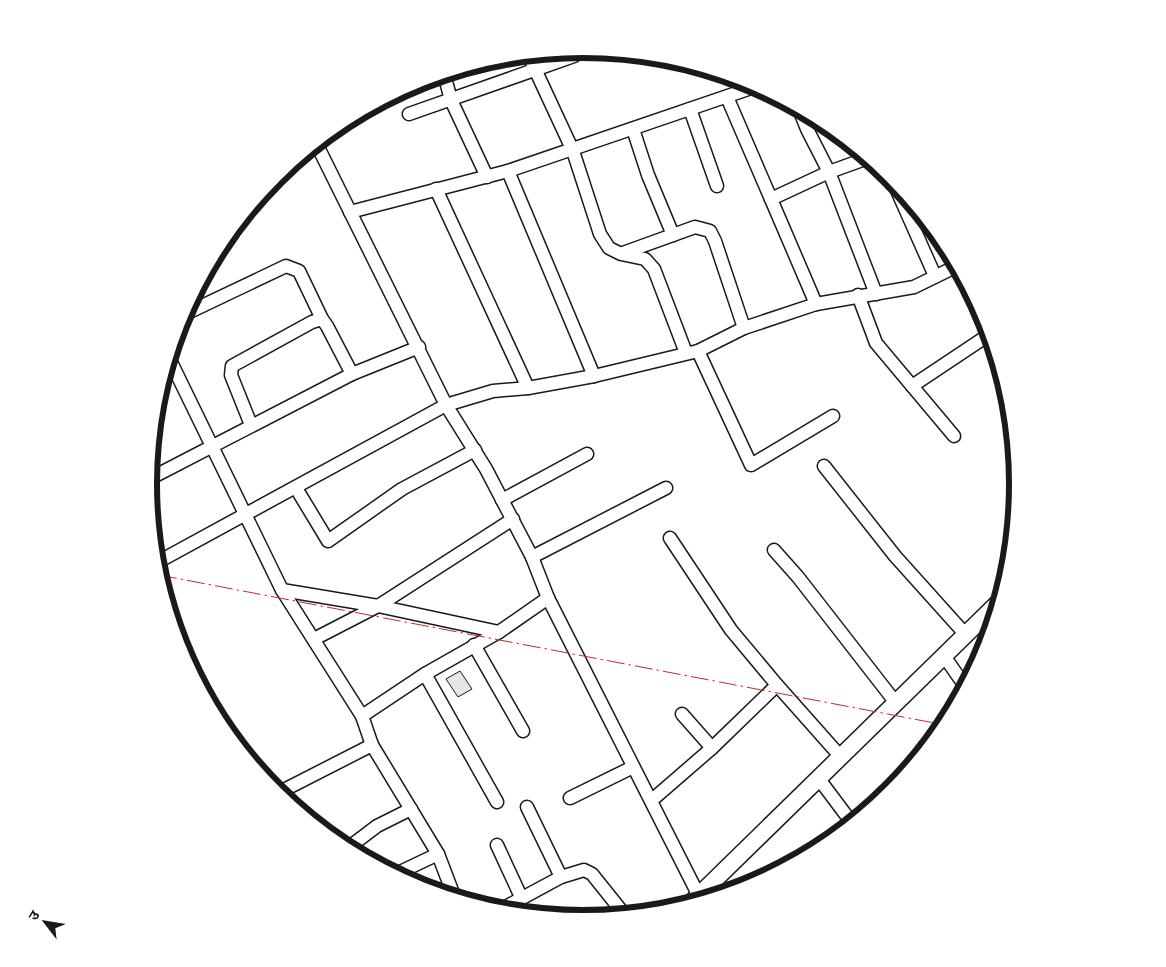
<svg xmlns="http://www.w3.org/2000/svg" width="1166" height="967" font-family="'Noto Sans','Noto Sans Devanagari',sans-serif">
<style>
.building{fill:#e6e6e6;stroke:#1a1a1a}
.lines{fill:none;stroke-linecap:round;stroke-linejoin:round}
.minor-casing{stroke:#1a1a1a;stroke-width:15}
.major-casing{stroke:#1a1a1a;stroke-width:19}
.minor{stroke:#fff;stroke-width:12}
.major{stroke:#fff;stroke-width:16}
.power{stroke:#c62828;stroke-width:1;stroke-dasharray:18 4 2.5 4;stroke-linecap:butt}
.rim{fill:none;stroke:#1a1a1a;stroke-width:6}
</style>
<rect width="100%" height="100%" fill="#fff"/>
<!-- building -->
<polygon class="building" points="460,671 472,689 458,697 446,679"/>
<g class="lines">
<defs>
<g id="minor">
<polyline points="528,54 573,151 600,234 609,248 621,254 645,259 654,269 686,353"/>
<polyline points="444,74 451,100 487,177"/>
<polyline points="727,97 771,199"/>
<polyline points="690,109 717,186"/>
<polyline points="799,109 807,129 829,172 876,294"/>
<polyline points="409,114 574,56"/>
<polyline points="633,129 648,175 673,235"/>
<polyline points="316,143 446,405 486,469 532,557 548,598 699,896"/>
<polyline points="508,171 594,376"/>
<polyline points="891,177 935,276"/>
<polyline points="436,189 528,388"/>
<polyline points="350,212 508,171 757,86"/>
<polyline points="623,253 695,227 710,231 715,241 744,328"/>
<polyline points="858,295 876,343 954,436"/>
<polyline points="816,304 771,199 829,172 868,158"/>
<polyline points="183,315 286,266 299,271 322,319"/>
<polyline points="698,351 751,465 833,416"/>
<polyline points="169,358 282,590 362,716 372,745 438,854 454,896"/>
<polyline points="912,386 990,334"/>
<polyline points="251,425 231,375 232,366 312,322 322,319 327,326 352,374"/>
<polyline points="824,466 895,556 966,635"/>
<polyline points="149,479 352,374 419,347"/>
<polyline points="296,488 328,541 402,489 475,450"/>
<polyline points="502,500 587,454"/>
<polyline points="670,538 731,630 777,685"/>
<polyline points="774,550 798,577 896,703"/>
<polyline points="532,557 666,488"/>
<polyline points="156,563 446,405 493,391 528,388 594,376 698,351 744,328 816,304 914,287 957,266"/>
<polyline points="282,590 378,606 499,632"/>
<polyline points="314,639 378,606 513,519"/>
<polyline points="474,645 523,731"/>
<polyline points="944,656 965,686"/>
<polyline points="682,714 712,748"/>
<polyline points="362,716 425,674"/>
<polyline points="819,779 852,823"/>
<polyline points="278,793 372,745"/>
<polyline points="570,798 633,767"/>
<polyline points="652,800 712,748 777,685 840,756"/>
<polyline points="497,802 425,674 499,632 548,598"/>
<polyline points="527,807 561,877"/>
<polyline points="497,845 521,897"/>
<polyline points="348,848 377,826 411,809"/>
<polyline points="396,874 438,854"/>
<polyline points="500,910 561,877 584,870 592,874 624,914"/>
</g>
<polyline id="major" points="691,903 999,602"/>
</defs>
<!-- minor casing -->
<use href="#minor" class="minor-casing"/>
<!-- major casing -->
<use href="#major" class="major-casing"/>
<!-- minor -->
<use href="#minor" class="minor"/>
<!-- major -->
<use href="#major" class="major"/>
<!-- power -->
<polyline class="power" points="159,575 945,725"/>
</g>
<!-- crop -->
<path d="M0 0H1166V967H0ZM157 484a426 426 0 1 1 852 0a426 426 0 1 1-852 0Z" fill="#fff" fill-rule="evenodd"/>
<path class="rim" d="M157 484a426 426 0 1 1 852 0a426 426 0 1 1-852 0Z"/>
<!-- north arrow -->
<g transform="translate(45 922) rotate(301)" stroke="#ffffff" stroke-width="4" paint-order="stroke">
<path d="M0-4L9 19L0 12L-9 19Z" fill="#1a1a1a"/>
<text y="-8" font-size="14" font-weight="bold" text-anchor="middle" fill="#1a1a1a">उ</text>
</g>
</svg>
